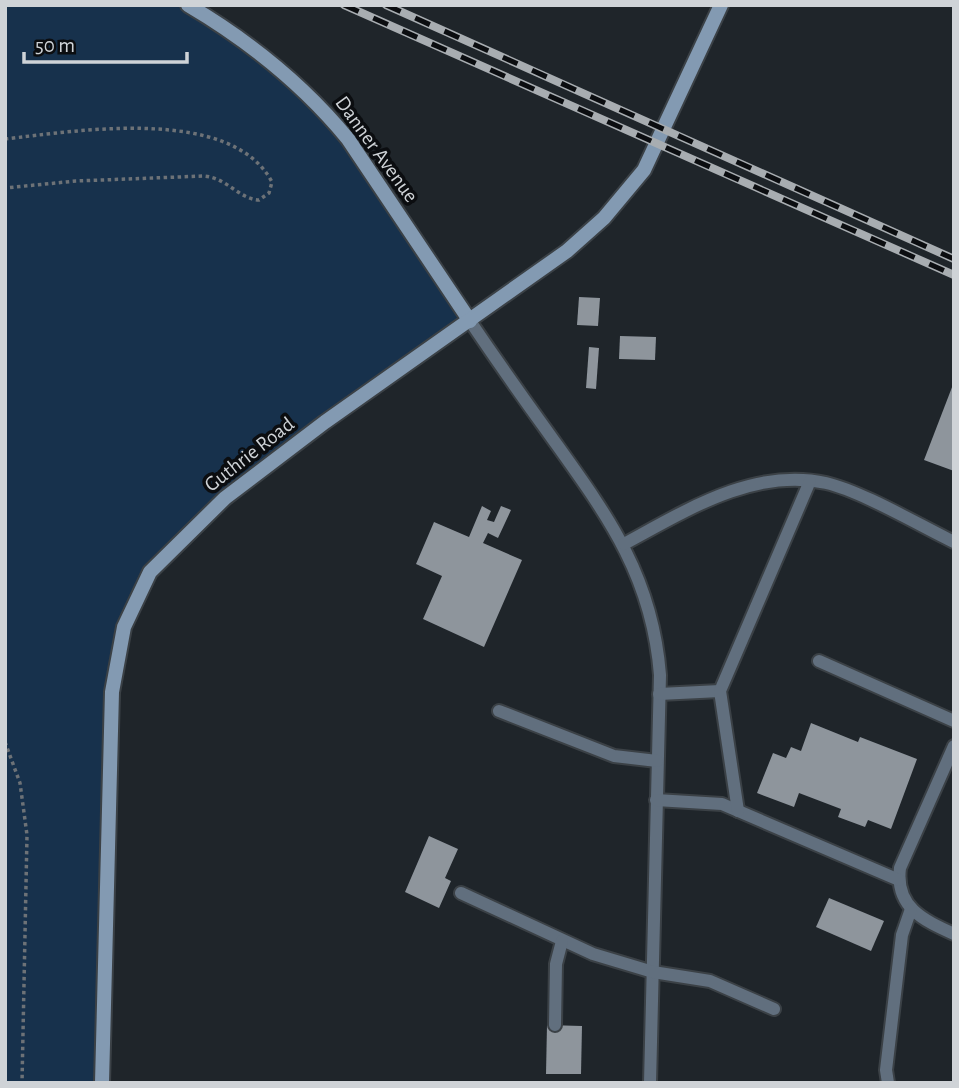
<svg xmlns="http://www.w3.org/2000/svg" width="959" height="1088" font-family="'Alegreya Sans',sans-serif">
<style>
.green{fill:#17314c}
.building{fill:#8e959c}
.lines{fill:none;stroke-linecap:round;stroke-linejoin:round}
.lane-casing{stroke:#3b4146;stroke-width:16}
.secondary-casing{stroke:#3b4146;stroke-width:18}
.path{stroke:#6d7277;stroke-width:3.5;stroke-dasharray:3.5 3.5;stroke-linecap:butt}
.lane{stroke:#616f7e;stroke-width:12}
.secondary{stroke:#839ab2;stroke-width:14}
.rail-casing{stroke:#a8adb1;stroke-width:8}
.rail{stroke:#0b0d10;stroke-width:5;stroke-dasharray:16;stroke-linecap:butt}
.labels{text-anchor:middle;stroke-width:7;stroke-linejoin:round;paint-order:stroke}
.street-label{font-size:21px;fill:#cfd3d7;stroke:#0b0d10}
</style>
<rect width="100%" height="100%" fill="#1f252a"/>
<!-- green -->
<polygon class="green" points="5,5 188,5 309,94 470,321 225,498 150,572 118,648 102,1083 5,1083"/>
<!-- building -->
<g class="building">
<polygon points="579,297 600,298 598,326 577,325"/>
<polygon points="620,336 656,337 655,360 619,359"/>
<polygon points="589,347 599,348 596,389 586,388"/>
<polygon points="954,382 954,471 924,460"/>
<polygon points="482,506 491,511 487,520 494,522 501,506 511,510 498,538 488,533 483,543 522,560 484,647 423,619 442,576 416,564 434,522 469,537"/>
<polygon points="811,723 858,742 860,737 917,759 891,829 868,820 865,827 838,817 841,809 799,793 794,807 757,793 773,753 786,758 791,747 801,751"/>
<polygon points="429,836 458,849 445,878 451,881 439,908 405,892"/>
<polygon points="829,898 884,921 871,951 816,927"/>
<polygon points="547,1025 582,1026 581,1074 546,1074"/>
</g>
<g class="lines">
<defs>
<g id="lane">
<path d="M470 321C495 358 521 395 547 431 604 511 652 572 660 675L650 1083"/>
<path d="M624 544C685 511 754 467 826 483 861 491 919 525 954 542"/>
<polyline points="819,661 954,721"/>
<polyline points="659,694 720,691"/>
<polyline points="499,711 614,756 657,761"/>
<path d="M954 746 900 868C895 907 923 920 954 934"/>
<polyline points="656,800 722,804 899,880"/>
<polyline points="738,811 720,691 810,481"/>
<polyline points="461,893 593,954 653,972 710,981 774,1009"/>
<polyline points="555,1025 556,964 562,941"/>
<polyline points="888,1083 886,1070 902,935 911,909"/>
</g>
<g id="secondary">
<path d="M188 5C249 41 303 84 348 139L470 321"/>
<polyline points="102,1083 112,692 124,627 150,572 225,498 325,422 567,251 604,218 644,170 721,5"/>
</g>
</defs>
<!-- lane casing -->
<use href="#lane" class="lane-casing"/>
<!-- secondary casing -->
<use href="#secondary" class="secondary-casing"/>
<!-- path -->
<g class="path">
<path d="M5 139C76 131 231 105 272 182L269 193 259 200C239 199 227 178 204 176L76 181 5 188"/>
<polyline points="5,742 20,783 27,835 22,1083"/>
</g>
<!-- lane -->
<use href="#lane" class="lane"/>
<!-- secondary -->
<use href="#secondary" class="secondary"/>
<defs>
<g id="rail">
<polyline points="344,5 954,275"/>
<polyline points="386,5 954,259"/>
</g>
</defs>
<!-- rail casing -->
<use href="#rail" class="rail-casing"/>
<!-- rail -->
<use href="#rail" class="rail"/>
</g>
<g class="labels">
<!-- street labels -->
<g class="street-label">
<text transform="translate(377 149) rotate(54)" y="7">Danner Avenue</text>
<text transform="translate(249 454) rotate(-38)" y="7">Guthrie Road</text>
</g>
</g>
<!-- border -->
<rect width="959" height="1088" fill="none" stroke="#cfd3d7" stroke-width="14"/>
<!-- scale -->
<path d="M24 52v10h163v-10" fill="none" stroke="#cfd3d7" stroke-width="3.5"/>
<text x="35" y="52" font-size="21" fill="#cfd3d7" stroke="#0b0d10" stroke-width="5" paint-order="stroke">50 m</text>
</svg>
